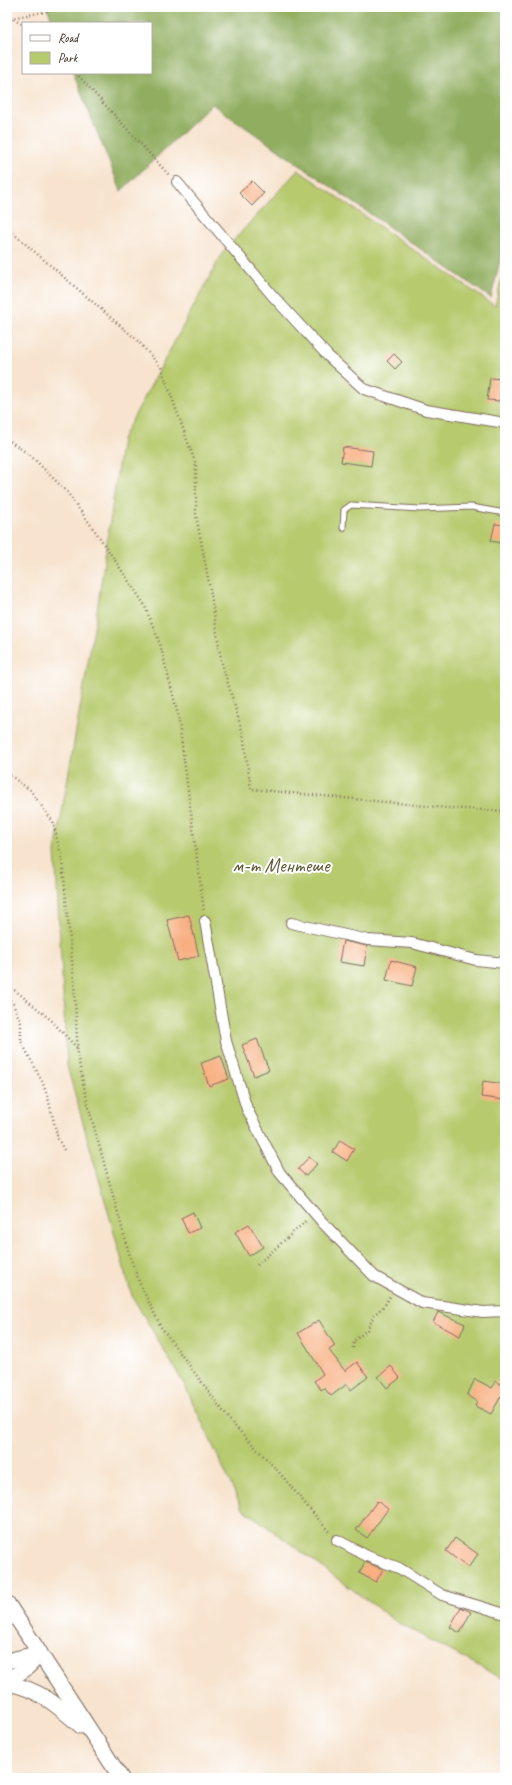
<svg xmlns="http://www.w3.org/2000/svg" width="512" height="1785" font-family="Caveat,sans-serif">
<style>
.green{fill:#b7ca6e;stroke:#797a46}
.forest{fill:#91ae61;stroke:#666c40}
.building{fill:#f8af81}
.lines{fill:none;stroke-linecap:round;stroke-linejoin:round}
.lane-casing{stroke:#7d6b5c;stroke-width:7}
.street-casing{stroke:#7d6b5c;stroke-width:12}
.secondary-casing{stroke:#7d6b5c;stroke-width:17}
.path{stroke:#7d6b5c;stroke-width:2.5;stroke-dasharray:1 3;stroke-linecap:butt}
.lane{stroke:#fff;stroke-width:5}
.street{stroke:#fff;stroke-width:10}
.secondary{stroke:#fff;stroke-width:15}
.labels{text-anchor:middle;stroke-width:4;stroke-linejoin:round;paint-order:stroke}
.park-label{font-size:20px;fill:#605a36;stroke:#fff}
</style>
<rect width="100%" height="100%" fill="#fff"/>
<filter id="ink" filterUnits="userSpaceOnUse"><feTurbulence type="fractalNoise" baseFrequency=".025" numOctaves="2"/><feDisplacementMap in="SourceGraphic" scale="8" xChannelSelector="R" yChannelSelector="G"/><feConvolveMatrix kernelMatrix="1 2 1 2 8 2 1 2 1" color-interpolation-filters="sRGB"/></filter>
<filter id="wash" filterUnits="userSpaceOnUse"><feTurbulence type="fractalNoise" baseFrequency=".012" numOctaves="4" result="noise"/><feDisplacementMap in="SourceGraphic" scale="16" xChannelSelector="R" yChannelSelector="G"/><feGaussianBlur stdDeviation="0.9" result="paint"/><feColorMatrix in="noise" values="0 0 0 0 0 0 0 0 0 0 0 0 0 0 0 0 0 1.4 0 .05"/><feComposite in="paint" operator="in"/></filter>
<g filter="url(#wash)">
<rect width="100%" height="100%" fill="#f7e3ce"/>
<!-- green -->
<polygon class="green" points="298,170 495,306 505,263 505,1680 395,1621 242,1508 185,1386 132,1296 67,1066 55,852 97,611 122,439 223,252"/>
<!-- forest -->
<polygon class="forest" points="47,7 505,7 505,240 491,298 212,104 121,191 73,73 151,73 151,23 53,23"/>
<g id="blocks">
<!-- building -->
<g class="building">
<polygon points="252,181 264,193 252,206 239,193"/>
<polygon points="394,354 402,362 395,369 387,361"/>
<polygon points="490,378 502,379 500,401 487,400"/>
<polygon points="343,447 373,451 371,466 341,462"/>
<polygon points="495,524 505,525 505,544 491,541"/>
<polygon points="189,915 199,956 178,961 167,920"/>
<polygon points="343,941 367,946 364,966 339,962"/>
<polygon points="391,960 417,967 412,986 386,980"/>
<polygon points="257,1039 269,1070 254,1076 242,1045"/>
<polygon points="221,1056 229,1079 209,1086 201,1063"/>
<polygon points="483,1081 505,1084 505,1100 481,1097"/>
<polygon points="340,1140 354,1149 347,1161 333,1152"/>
<polygon points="309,1157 317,1164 306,1176 298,1169"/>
<polygon points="193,1212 200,1228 188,1233 181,1218"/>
<polygon points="249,1224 263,1247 249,1256 235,1232"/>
<polygon points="438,1312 465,1324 460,1336 433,1322"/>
<polygon points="319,1320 335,1346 329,1350 345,1371 357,1362 368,1377 351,1390 347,1384 331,1396 324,1388 321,1390 314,1381 323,1374 298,1333"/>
<polygon points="391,1366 400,1378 387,1388 378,1377"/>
<polygon points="475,1379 492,1388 495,1381 505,1386 505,1399 501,1396 491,1414 475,1406 477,1401 467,1395"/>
<polygon points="377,1501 388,1509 367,1538 356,1530"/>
<polygon points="455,1538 478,1554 468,1568 446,1551"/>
<polygon points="365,1562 383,1569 376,1582 359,1573"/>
<polygon points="461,1607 471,1612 460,1633 450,1627"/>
</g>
</g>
</g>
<g filter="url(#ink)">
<use href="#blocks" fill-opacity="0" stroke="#7d6b5c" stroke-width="1"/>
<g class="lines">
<defs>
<polyline id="lane" points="343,528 344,510 351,505 420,509 471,507 505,513"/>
<g id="street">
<polyline points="177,182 272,295 328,356 364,389 426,410 505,423"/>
<polyline points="205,921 226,1041 247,1109 280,1173 323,1223 374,1276 422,1303 483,1312 505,1311"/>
<polyline points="291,923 368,940 412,943 476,960 505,963"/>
<polyline points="337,1540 367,1556 399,1568 442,1595 505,1614"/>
</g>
<g id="secondary">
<polyline points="7,1603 121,1778"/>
<polyline points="7,1661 40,1653"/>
<path d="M7 1678C22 1674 30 1666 40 1653"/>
<path d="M7 1683C39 1689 57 1705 81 1726"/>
</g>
</defs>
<!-- lane casing -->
<use href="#lane" class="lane-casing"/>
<!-- street casing -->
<use href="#street" class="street-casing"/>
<!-- secondary casing -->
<use href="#secondary" class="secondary-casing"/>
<!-- path -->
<g class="path">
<polyline points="7,15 23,25"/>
<polyline points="7,26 12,18 70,7"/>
<polyline points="76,73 169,175"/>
<polyline points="7,228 138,341 161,367 196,465 196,515 211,594 221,660 243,734 251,789 447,808 505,811"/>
<polyline points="7,439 31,456 67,492 100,538 144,604 160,644 178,715 204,911"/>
<polyline points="7,773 30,790 53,822 62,859 74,981 78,1058 88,1105 130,1257 140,1284 161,1327 231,1422 277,1470 330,1533"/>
<polyline points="7,987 16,991 51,1020 77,1048"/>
<polyline points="7,998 13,1004 21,1023 21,1041 42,1081 48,1098 58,1139 65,1152"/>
<polyline points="257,1265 307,1220"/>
<polyline points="353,1348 354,1341 367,1330 374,1315 385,1305 390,1296"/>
</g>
<!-- lane -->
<use href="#lane" class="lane"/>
<!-- street -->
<use href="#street" class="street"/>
<!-- secondary -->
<use href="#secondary" class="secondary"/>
</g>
</g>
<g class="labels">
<!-- park labels -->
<g class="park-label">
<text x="281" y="872">м-т Ментeше</text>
</g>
</g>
<!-- margin -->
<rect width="512" height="1785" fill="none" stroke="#fff" stroke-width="24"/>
<!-- legend -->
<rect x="22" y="22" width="130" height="52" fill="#ffffff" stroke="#b1aaa5"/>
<rect x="30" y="35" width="20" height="6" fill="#ffffff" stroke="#b1aaa5"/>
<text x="58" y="42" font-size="12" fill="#3b2a1e">Road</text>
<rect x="30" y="52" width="20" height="12" fill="#b7ca6e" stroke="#b1aaa5"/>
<text x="58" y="62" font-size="12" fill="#3b2a1e">Park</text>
</svg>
